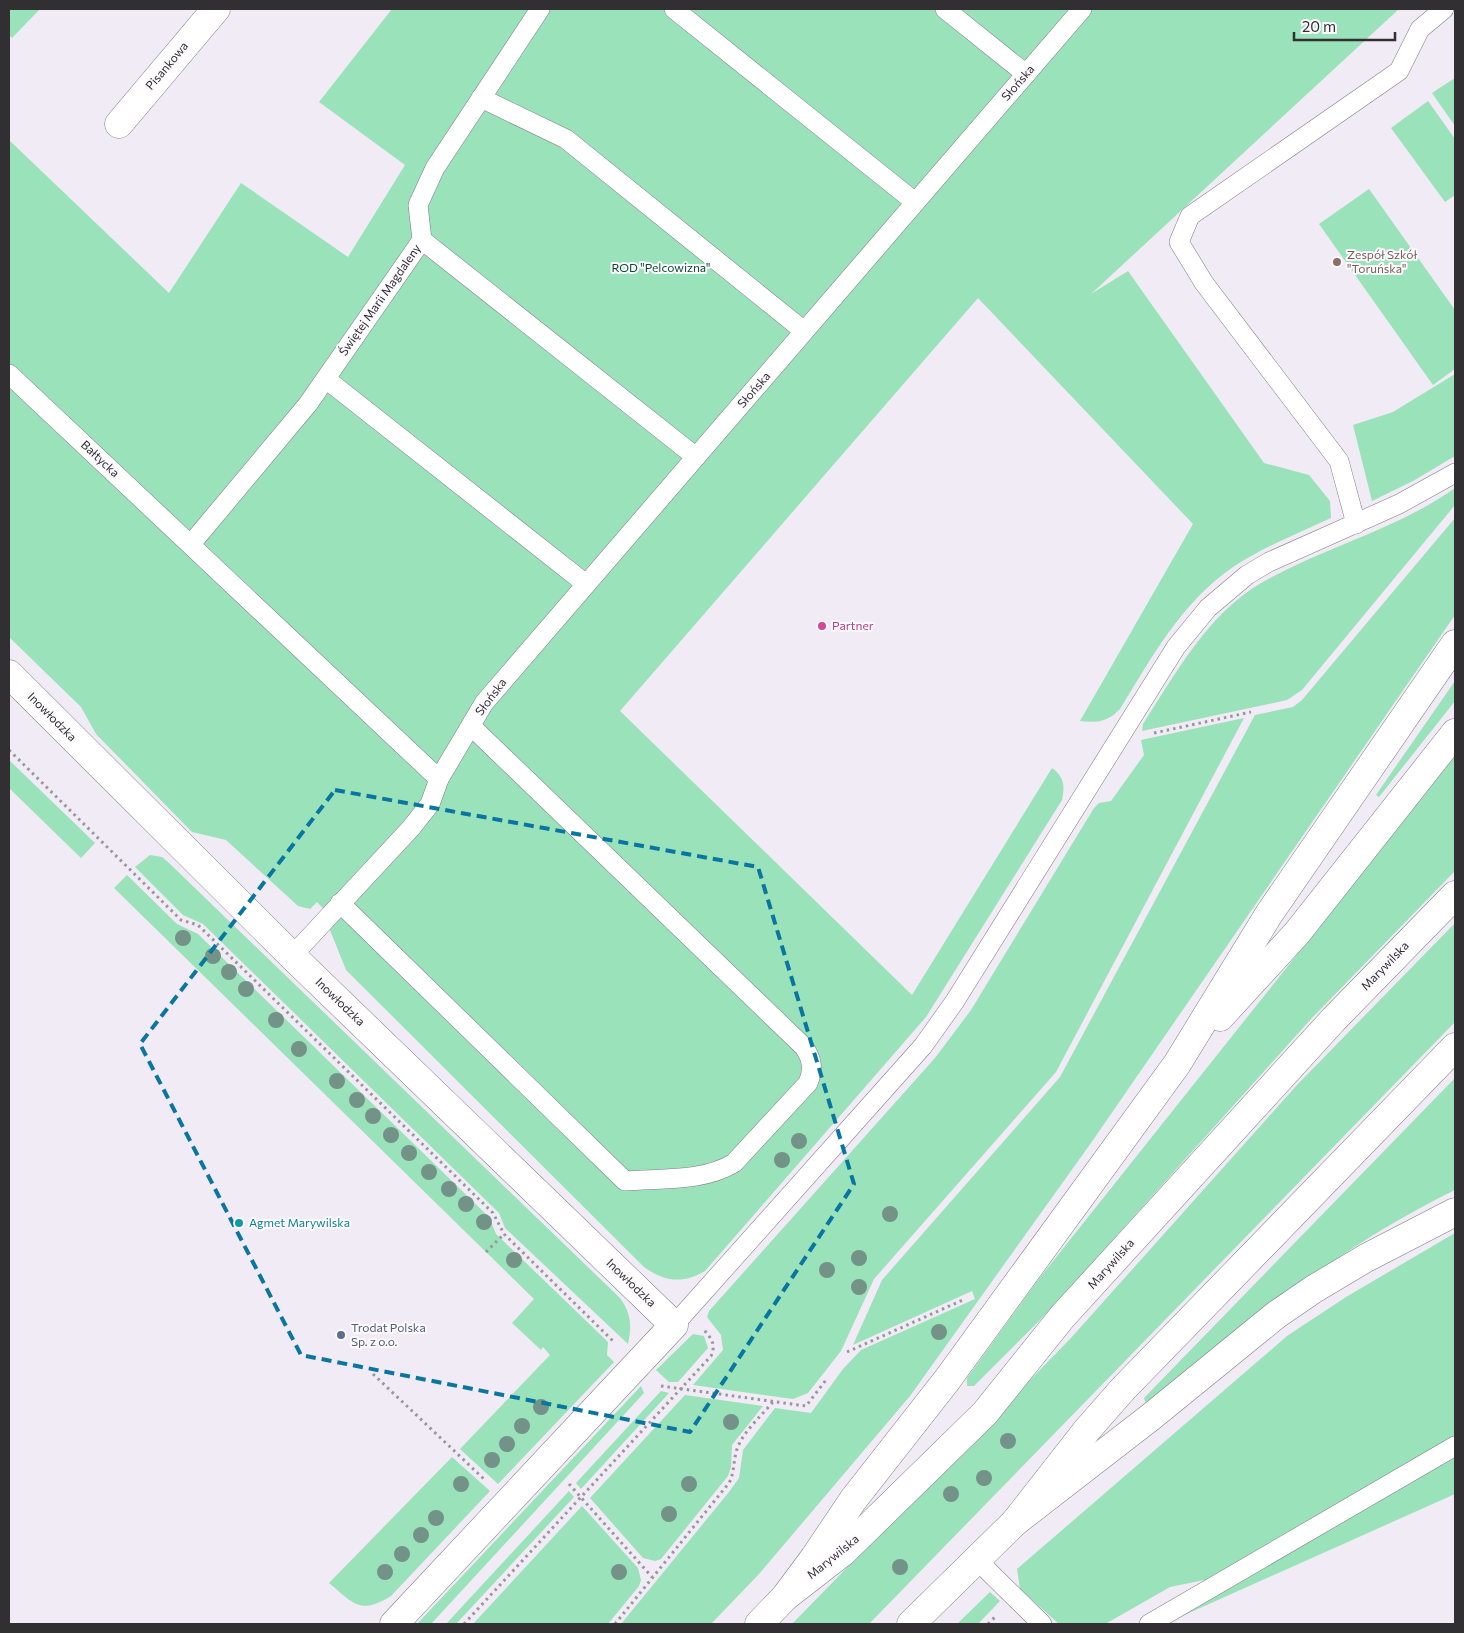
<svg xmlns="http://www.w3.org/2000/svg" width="1464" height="1633" font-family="Commissioner,sans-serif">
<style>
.green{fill:#9ae2b9}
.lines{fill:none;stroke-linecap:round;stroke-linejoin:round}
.lane-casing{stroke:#817d86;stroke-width:20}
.street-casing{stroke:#817d86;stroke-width:29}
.secondary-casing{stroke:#817d86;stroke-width:29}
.primary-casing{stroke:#817d86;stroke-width:29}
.path{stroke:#99969c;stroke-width:3;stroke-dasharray:2.5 4;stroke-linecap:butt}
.lane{stroke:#fff;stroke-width:19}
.street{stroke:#fff;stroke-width:28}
.secondary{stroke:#fff;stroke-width:28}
.primary{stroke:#fff;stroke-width:28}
.tree{fill:#739288}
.marked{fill:none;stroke:#0876a1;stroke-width:4;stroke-dasharray:10 6;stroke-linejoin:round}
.education-dot{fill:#8d6e63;stroke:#fcfafe;stroke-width:2}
.hotel-dot{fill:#d1479c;stroke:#fcfafe;stroke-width:2}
.culture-dot{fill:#0f9aa8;stroke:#fcfafe;stroke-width:2}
.service-dot{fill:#5c6f8a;stroke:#fcfafe;stroke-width:2}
.labels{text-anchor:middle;stroke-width:4;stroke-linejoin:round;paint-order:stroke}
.street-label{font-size:12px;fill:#312f32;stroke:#fcfafe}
.education-label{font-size:12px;fill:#785e54;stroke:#fcfafe;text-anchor:start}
.park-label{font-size:12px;fill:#0d4a2f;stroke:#fcfafe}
.hotel-label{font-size:12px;fill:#b23c85;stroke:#fcfafe;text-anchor:start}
.culture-label{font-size:12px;fill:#0d838f;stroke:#fcfafe;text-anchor:start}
.service-label{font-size:12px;fill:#4e5e75;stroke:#fcfafe;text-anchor:start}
</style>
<rect width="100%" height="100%" fill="#f0ebf5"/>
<!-- green -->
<g class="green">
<polygon points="9,9 40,9 12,38 9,35"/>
<path d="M392 9H1399L1091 294 1128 271 1264 463 1309 475 1330 501 1331 518C1299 533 1263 547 1233 567 1181 603 1152 657 1120 709 1108 722 1097 723 1080 721L1193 524 978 298 620 711 912 995 1052 768C1064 777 1065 785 1062 800L926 1017 705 1271C683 1284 665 1282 644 1267L346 970 328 925 329 915 317 902 310 909 298 906 226 840 192 832 96 734 81 707 9 637V140L169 293 241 183 348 257 405 165 319 102Z"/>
<polygon points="1455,78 1455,126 1432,93"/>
<polygon points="1428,101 1455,139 1455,195 1445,202 1391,128"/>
<polygon points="1369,189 1455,310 1455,369 1433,385 1319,224"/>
<polygon points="1455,374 1455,456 1413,481 1372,501 1353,425 1393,412"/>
<path d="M1455 488V505L1302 690 1287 700 1142 731 1143 724C1176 673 1207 615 1261 583 1324 547 1396 530 1455 488Z"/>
<polygon points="1455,518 1455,615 1091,1143 910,1396 759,1574 711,1624 621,1624 729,1492 739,1478 743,1450 775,1408 811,1413 843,1369 861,1350 975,1299 972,1291 853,1345 882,1280 1060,1077 1255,715 1293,707 1302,700"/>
<polygon points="1455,681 1455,701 1379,797 1376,795"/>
<polygon points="1244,718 1056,1072 874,1279 841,1351 808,1393 793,1399 693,1385 723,1350 721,1335 707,1317 709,1311 935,1058 971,1010 1094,808 1099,803 1111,801 1144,755 1141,740"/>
<polygon points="1455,756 1455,871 1311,1019 1048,1312 974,1386 967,1386 967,1378 1038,1280"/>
<polygon points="9,760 95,843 81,858 9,788"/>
<path d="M150 855 162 857 169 863 620 1298C631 1313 632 1326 628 1344L505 1228 499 1213 203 924 183 915 135 867Z"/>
<polygon points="127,875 177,924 198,934 489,1217 496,1234 608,1342 607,1355 614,1362 498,1484 460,1449 550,1355 543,1347 541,1350 512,1323 534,1299 114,888"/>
<polygon points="1455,923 1455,1022 869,1624 792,1624 1071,1338 1297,1085"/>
<path d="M1455 1078V1190C1341 1245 1244 1326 1146 1404L1144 1398Z"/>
<polygon points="1455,1233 1455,1494 1180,1617 1204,1580 1170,1587 1107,1623 1059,1624 1020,1589 1017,1569 1287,1336 1346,1297"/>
<polygon points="693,1334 704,1336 708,1348 678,1382 669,1382 656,1370"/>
<polygon points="641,1386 644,1393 431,1624 417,1624"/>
<polygon points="661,1391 669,1393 581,1489 576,1483"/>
<polygon points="685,1395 763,1406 732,1445 731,1467 728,1476 661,1559 655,1561 643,1558 590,1498"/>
<path d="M452 1457 490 1491 391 1596C360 1615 354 1604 329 1583Z"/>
<polygon points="569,1491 574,1497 456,1624 446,1624"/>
<polygon points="582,1506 638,1568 641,1580 639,1586 608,1624 473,1624"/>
<polygon points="990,1592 1000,1601 978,1624 957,1624"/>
</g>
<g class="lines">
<defs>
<g id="lane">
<polyline points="674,9 915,202"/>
<polyline points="945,9 1026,74"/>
<polyline points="481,98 566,139 804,331"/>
<polyline points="422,240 696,457"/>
<polyline points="9,374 439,779 430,804 411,828 292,956"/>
<polyline points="326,379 586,584"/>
<polyline points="1356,524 1339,461 1204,283 1179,242 1190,216 1399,71 1420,29 1444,9"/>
<polyline points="191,544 308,404 422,240 418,205 435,168 540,9"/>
<polyline points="439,779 484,703 1082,9"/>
<path d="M340 903 625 1181C660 1178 703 1182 734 1163L808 1083C814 1069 812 1059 804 1047L471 726"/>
<polyline points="674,1325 923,1046 955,1001 1176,647 1208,608 1247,575 1269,562 1399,504 1455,473"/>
<polyline points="977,1560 1042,1624"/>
<polyline points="1149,1624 1455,1446"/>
</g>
<g id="street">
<polyline points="119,124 216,9"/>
<polyline points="9,674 292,956 674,1325 394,1624"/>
</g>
<g id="secondary">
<polyline points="759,1624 785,1597 843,1552 985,1413 1062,1317 1334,1019 1455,895"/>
<polyline points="911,1624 1015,1522 1087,1430 1123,1389 1455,1047"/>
</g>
<g id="primary">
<polyline points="1220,1017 1297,933 1455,733"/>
<polyline points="1015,1522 1152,1416 1276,1315 1314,1289 1366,1258 1455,1212"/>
<polyline points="785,1597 814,1558 853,1500 947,1380 1177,1064 1269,914 1455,644"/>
</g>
</defs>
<!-- lane casing -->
<use href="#lane" class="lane-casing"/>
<!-- street casing -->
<use href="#street" class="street-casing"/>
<!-- secondary casing -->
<use href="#secondary" class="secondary-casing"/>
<!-- primary casing -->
<use href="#primary" class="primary-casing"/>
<!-- path -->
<g class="path">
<polyline points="1154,733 1251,712"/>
<polyline points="9,750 181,920 198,925 493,1213 504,1234 614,1342"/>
<polyline points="486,1252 504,1234"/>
<polyline points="847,1352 965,1299"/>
<polyline points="373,1374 485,1480"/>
<polyline points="661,1386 806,1406 826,1380"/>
<polyline points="569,1484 652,1577"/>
<path d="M464 1624 711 1356C716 1345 712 1339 704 1330"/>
<path d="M615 1624 729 1483C735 1471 733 1461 737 1449 743 1432 761 1416 773 1402"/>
<polyline points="988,1624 996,1616"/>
</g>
<!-- lane -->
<use href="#lane" class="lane"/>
<!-- street -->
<use href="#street" class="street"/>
<!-- secondary -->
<use href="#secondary" class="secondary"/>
<!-- primary -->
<use href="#primary" class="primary"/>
</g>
<!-- trees -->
<g class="tree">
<circle cx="183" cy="938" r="8"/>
<circle cx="213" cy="956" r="8"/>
<circle cx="229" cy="972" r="8"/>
<circle cx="246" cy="989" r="8"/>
<circle cx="276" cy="1020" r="8"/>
<circle cx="299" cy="1049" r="8"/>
<circle cx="337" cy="1081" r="8"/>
<circle cx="357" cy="1100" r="8"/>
<circle cx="373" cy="1116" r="8"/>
<circle cx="391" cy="1135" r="8"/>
<circle cx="799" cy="1141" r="8"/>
<circle cx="409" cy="1153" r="8"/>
<circle cx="782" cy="1160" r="8"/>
<circle cx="429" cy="1172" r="8"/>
<circle cx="449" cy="1189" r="8"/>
<circle cx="466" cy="1204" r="8"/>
<circle cx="890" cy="1214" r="8"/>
<circle cx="484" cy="1222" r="8"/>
<circle cx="859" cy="1258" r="8"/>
<circle cx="514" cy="1260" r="8"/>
<circle cx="827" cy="1270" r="8"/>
<circle cx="859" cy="1287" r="8"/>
<circle cx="939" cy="1332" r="8"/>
<circle cx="541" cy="1407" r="8"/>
<circle cx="731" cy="1422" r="8"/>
<circle cx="522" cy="1426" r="8"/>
<circle cx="1008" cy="1441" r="8"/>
<circle cx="507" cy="1444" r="8"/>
<circle cx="492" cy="1460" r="8"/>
<circle cx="984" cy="1478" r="8"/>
<circle cx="461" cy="1484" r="8"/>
<circle cx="689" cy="1484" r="8"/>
<circle cx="951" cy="1494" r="8"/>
<circle cx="669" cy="1514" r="8"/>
<circle cx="436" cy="1518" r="8"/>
<circle cx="421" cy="1535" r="8"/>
<circle cx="402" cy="1554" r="8"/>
<circle cx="900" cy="1567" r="8"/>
<circle cx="385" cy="1572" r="8"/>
<circle cx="619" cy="1572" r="8"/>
</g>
<!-- marked area -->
<path class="marked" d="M335 790 758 867 854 1184 690 1432 301 1355 140 1044Z"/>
<!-- markers -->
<circle class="education-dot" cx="1337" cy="262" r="5"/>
<circle class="hotel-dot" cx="822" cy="626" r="5"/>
<circle class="culture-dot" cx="239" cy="1223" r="5"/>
<circle class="service-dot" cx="341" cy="1335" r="5"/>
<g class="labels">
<!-- street labels -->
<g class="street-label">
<text transform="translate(167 66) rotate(-50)" y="4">Pisankowa</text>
<text transform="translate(1018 83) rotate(-49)" y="4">Słońska</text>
<text transform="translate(380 300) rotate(-55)" y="4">Świętej Marii Magdaleny</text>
<text transform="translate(754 390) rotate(-49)" y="4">Słońska</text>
<text transform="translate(100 459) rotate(43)" y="4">Bałtycka</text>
<text transform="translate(491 697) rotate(-53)" y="4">Słońska</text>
<text transform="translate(52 717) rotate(45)" y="4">Inowłodzka</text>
<text transform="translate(1385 966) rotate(-46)" y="4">Marywilska</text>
<text transform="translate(340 1002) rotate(44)" y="4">Inowłodzka</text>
<text transform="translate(1111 1264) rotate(-48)" y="4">Marywilska</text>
<text transform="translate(631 1283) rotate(44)" y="4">Inowłodzka</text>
<text transform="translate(833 1557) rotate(-39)" y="4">Marywilska</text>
</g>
<!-- education labels -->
<g class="education-label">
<text x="1347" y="259">Zespół Szkół<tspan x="1347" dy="14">"Toruńska"</tspan></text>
</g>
<!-- park labels -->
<g class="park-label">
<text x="661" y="272">ROD "Pelcowizna"</text>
</g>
<!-- hotel labels -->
<g class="hotel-label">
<text x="832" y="630">Partner</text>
</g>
<!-- culture labels -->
<g class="culture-label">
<text x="249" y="1227">Agmet Marywilska</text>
</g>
<!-- service labels -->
<g class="service-label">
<text x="351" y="1332">Trodat Polska<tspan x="351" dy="14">Sp. z o.o.</tspan></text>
</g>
</g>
<!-- border -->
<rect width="1464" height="1633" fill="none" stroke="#312f32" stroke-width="20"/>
<!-- scale -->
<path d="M1294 32v8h101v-8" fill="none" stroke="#312f32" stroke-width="2.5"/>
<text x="1302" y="32" font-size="15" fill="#312f32" stroke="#fcfafe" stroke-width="4" paint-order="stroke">20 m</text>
</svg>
